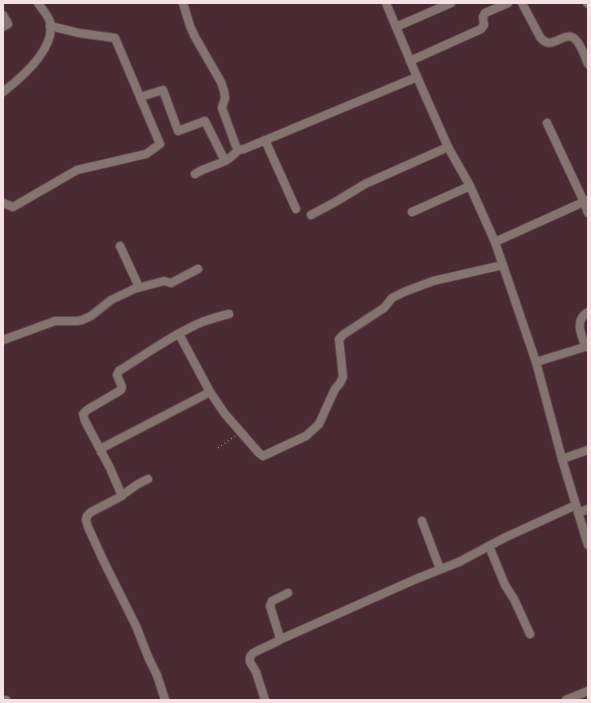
<svg xmlns="http://www.w3.org/2000/svg" width="591" height="703" font-family="Montserrat,sans-serif">
<style>
.lines{fill:none;stroke-linecap:round;stroke-linejoin:round}
.minor-casing{stroke:#65484f;stroke-width:10}
.tertiary-casing{stroke:#65484f;stroke-width:10}
.path{stroke:#a1878d;stroke-width:1.5;stroke-dasharray:1 3;stroke-linecap:butt}
.minor{stroke:#847470;stroke-width:8}
.tertiary{stroke:#847470;stroke-width:8}
</style>
<rect width="100%" height="100%" fill="#4a2b33"/>
<g class="lines">
<defs>
<g id="minor">
<polyline points="183,3 190,26 195,37 221,82 224,91 225,98 222,108 237,149 238,150 244,149 417,77"/>
<polyline points="386,3 417,77 448,147 470,186 495,242 536,362 562,459 588,545"/>
<path d="M522 3 540 37C552 53 564 29 575 39 581 44 585 57 588 64"/>
<polyline points="587,3 588,4"/>
<polyline points="3,15 8,24 3,27"/>
<polyline points="396,27 451,3"/>
<polyline points="410,61 481,29 484,25 483,17 485,13 508,3"/>
<path d="M3 92C21 78 56 48 50 22 48 15 42 9 38 3"/>
<polyline points="140,97 163,90 178,131 205,121 225,161"/>
<polyline points="547,123 584,202 588,213"/>
<polyline points="265,140 296,209"/>
<path d="M195 174C210 164 225 166 238 150"/>
<polyline points="3,203 13,207 77,170 146,154 160,144 115,38 79,33 50,26"/>
<polyline points="412,212 470,186"/>
<polyline points="311,215 337,201 365,184 448,147"/>
<polyline points="495,242 588,200"/>
<polyline points="120,246 139,287"/>
<polyline points="179,334 210,392 225,414 259,453 263,456 306,436 319,424 335,389 340,383 343,377 339,339 344,334 384,308 392,298 404,292 433,281 503,265"/>
<polyline points="3,340 55,321 77,321 82,320 91,316 111,300 134,289 164,281 171,283 198,269"/>
<path d="M586 347C581 335 574 320 588 312"/>
<polyline points="536,362 588,346"/>
<polyline points="101,452 102,448 210,392"/>
<polyline points="562,459 588,450"/>
<polyline points="148,479 138,484 118,498 91,512 87,516 86,520 88,527 104,562 136,626 149,659 157,675 165,700"/>
<path d="M122 496 110 468 85 421 83 414 87 410 121 390 122 387 117 375 119 371C146 354 172 335 202 322 211 319 220 316 229 314"/>
<polyline points="578,513 588,509"/>
<polyline points="422,521 440,569"/>
<polyline points="489,546 505,585 514,599 530,634"/>
<polyline points="279,640 416,579 459,562 504,538 576,505"/>
<polyline points="265,700 256,672 250,662 250,657 253,653 278,641 280,638 270,606 272,601 288,593"/>
</g>
<g id="tertiary">
<polyline points="3,700 6,700"/>
<polyline points="566,700 588,691"/>
</g>
</defs>
<!-- minor casing -->
<use href="#minor" class="minor-casing"/>
<!-- tertiary casing -->
<use href="#tertiary" class="tertiary-casing"/>
<!-- path -->
<polyline class="path" points="218,448 235,436"/>
<!-- minor -->
<use href="#minor" class="minor"/>
<!-- tertiary -->
<use href="#tertiary" class="tertiary"/>
</g>
<!-- border -->
<rect width="591" height="703" fill="none" stroke="#f5e0e4" stroke-width="8"/>
</svg>
